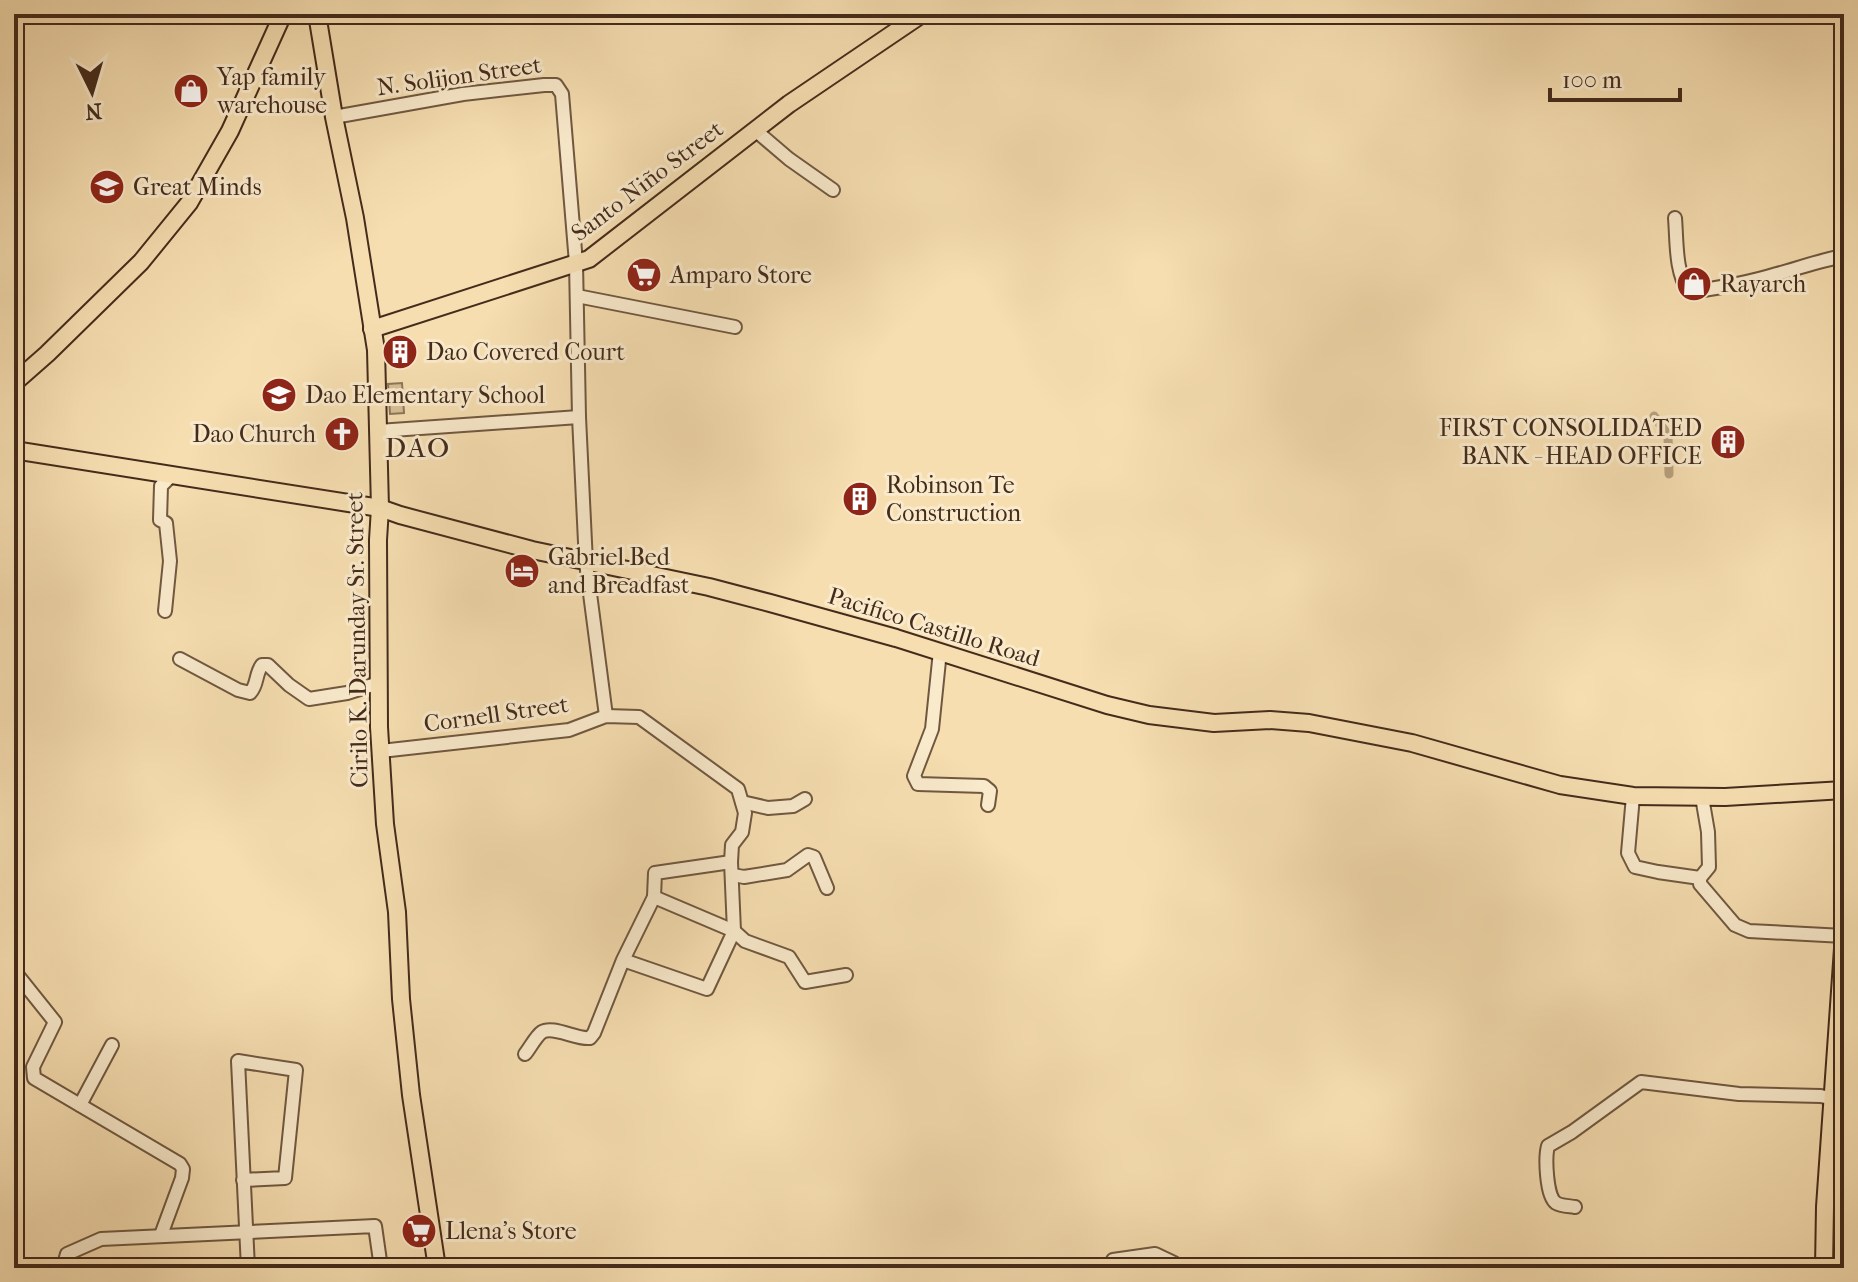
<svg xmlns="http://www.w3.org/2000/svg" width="1858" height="1282" font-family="'IM FELL French Canon',serif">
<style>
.green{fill:#d8c098;stroke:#8e765a;stroke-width:2}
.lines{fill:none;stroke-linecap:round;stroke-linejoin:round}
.canal{stroke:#b9a17e;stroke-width:9}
.minor-casing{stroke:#705840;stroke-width:16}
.major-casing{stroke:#442b1b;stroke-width:20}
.minor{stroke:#f9eacc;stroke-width:12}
.major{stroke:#f6deb1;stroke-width:16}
.labels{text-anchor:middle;stroke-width:6;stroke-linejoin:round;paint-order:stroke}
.street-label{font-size:24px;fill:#442b1b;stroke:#f9eacc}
.poi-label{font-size:24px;fill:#442b1b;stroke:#f9eacc;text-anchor:start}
.quarter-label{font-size:28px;letter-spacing:2px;fill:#442b1b;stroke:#f9eacc}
</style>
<rect width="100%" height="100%" fill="#f6deb1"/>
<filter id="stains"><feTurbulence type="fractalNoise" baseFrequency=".0025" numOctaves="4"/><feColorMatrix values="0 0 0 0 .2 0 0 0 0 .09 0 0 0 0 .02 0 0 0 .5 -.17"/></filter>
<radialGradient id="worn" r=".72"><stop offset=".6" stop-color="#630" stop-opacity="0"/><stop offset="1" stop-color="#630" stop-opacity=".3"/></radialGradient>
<!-- green -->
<polygon class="green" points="402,383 404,413 390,414 388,384"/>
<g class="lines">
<!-- canal -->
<polyline class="canal" points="1654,416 1668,435 1669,474"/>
<defs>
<g id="minor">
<polyline points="334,117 463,94 544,85 556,85 562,94 576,263 579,417 586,563 606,716"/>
<polyline points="755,130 789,159 833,190"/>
<path d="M1675 218C1677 242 1675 272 1689 292 1719 288 1748 283 1777 274 1799 268 1821 260 1844 256"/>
<polyline points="577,296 735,327"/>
<polyline points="378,431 579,417"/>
<polyline points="165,611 170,561 166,523 160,520 161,486 173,474"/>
<polyline points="940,651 932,729 914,776 918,784 984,786 990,791 988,805"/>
<path d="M180 659 238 690 250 693C258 685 255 674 262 665H268L289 685 309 699 347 693 379 683"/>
<polyline points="381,751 569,730 606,716 639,717 738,789 745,813 742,832 732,845 731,862 734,931 745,941 789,957 805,982 846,975"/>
<polyline points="1633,796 1628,853 1635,867 1658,872 1700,878 1709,867 1708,832 1702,797"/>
<polyline points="742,802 768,808 793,806 805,799"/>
<polyline points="733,875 744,877 787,870 808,855 814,857 827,888"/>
<polyline points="1700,878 1700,884 1735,925 1749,931 1844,936"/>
<polyline points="654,897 655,873 731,862"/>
<polyline points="19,977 55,1022 33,1067 34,1078 180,1164 183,1169 182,1178 161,1235"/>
<path d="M525 1054C530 1048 536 1036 542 1032 553 1025 577 1040 590 1038L594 1033 623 960 654 897 734 931 707 989 623 960"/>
<polyline points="80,1105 112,1045"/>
<polyline points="243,1180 285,1178 296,1070 238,1061 248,1268"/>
<polyline points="1827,1183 1844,1183"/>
<path d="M1575 1207C1569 1206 1561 1206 1556 1203 1546 1196 1545 1157 1548 1146L1572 1132 1641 1082 1739 1094 1821 1096 1833 1099"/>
<polyline points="63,1268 67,1254 101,1239 375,1226 381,1268"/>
<polyline points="1109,1268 1113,1260 1155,1254 1174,1263 1175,1268"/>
</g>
<g id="major">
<polyline points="317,14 334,117 355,218 376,350 380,508 378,540 379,727 385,824 397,912 401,999 411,1095 437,1268"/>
<polyline points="372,329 589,259 789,104 922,14"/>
<polyline points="14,383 47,354 141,262 189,203 230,131 283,14"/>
<polyline points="14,450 380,508 400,515 532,550 709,587 770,603 896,638 1107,705 1149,715 1214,723 1270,720 1309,723 1412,743 1560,785 1633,796 1725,797 1844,790"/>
<polyline points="1824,1268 1825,1207 1844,934"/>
</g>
</defs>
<!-- minor casing -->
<use href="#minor" class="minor-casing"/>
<!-- major casing -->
<use href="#major" class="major-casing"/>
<!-- minor -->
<use href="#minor" class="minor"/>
<!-- major -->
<use href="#major" class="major"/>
</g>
<!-- icons -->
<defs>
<symbol id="shop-disc" viewBox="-11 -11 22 22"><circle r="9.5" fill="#8f2418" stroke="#f9eacc"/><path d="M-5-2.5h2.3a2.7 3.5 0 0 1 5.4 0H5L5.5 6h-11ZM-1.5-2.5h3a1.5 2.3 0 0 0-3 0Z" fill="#fff"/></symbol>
<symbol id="school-disc" viewBox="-11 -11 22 22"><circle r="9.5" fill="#8f2418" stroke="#f9eacc"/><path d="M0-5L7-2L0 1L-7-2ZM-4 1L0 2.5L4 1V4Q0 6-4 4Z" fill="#fff"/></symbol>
<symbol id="supermarket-disc" viewBox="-11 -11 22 22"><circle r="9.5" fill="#8f2418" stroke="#f9eacc"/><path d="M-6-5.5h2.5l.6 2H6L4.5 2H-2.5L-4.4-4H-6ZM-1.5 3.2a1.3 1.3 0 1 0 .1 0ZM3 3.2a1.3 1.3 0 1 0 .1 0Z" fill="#fff"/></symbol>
<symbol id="building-disc" viewBox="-11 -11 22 22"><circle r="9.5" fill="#8f2418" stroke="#f9eacc"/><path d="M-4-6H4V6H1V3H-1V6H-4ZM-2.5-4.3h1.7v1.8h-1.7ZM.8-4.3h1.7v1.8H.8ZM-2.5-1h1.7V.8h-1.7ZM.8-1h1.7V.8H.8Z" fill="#fff"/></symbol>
<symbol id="church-disc" viewBox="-11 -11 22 22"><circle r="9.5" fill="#8f2418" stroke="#f9eacc"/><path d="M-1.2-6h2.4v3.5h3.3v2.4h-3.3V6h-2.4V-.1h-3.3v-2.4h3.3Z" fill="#fff"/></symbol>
<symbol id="hotel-disc" viewBox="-11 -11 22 22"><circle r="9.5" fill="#8f2418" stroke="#f9eacc"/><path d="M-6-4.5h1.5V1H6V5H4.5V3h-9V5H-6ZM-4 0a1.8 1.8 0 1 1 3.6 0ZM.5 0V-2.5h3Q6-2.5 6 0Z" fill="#fff"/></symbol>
</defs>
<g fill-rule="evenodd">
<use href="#shop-disc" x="171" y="71" width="40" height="40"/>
<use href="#school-disc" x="87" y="167" width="40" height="40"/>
<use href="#supermarket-disc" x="624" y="255" width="40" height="40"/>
<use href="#shop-disc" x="1674" y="264" width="40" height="40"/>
<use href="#building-disc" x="380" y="332" width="40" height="40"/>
<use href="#school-disc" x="259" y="375" width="40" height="40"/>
<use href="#church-disc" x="322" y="414" width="40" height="40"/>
<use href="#building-disc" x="1708" y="422" width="40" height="40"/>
<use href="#building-disc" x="840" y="479" width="40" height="40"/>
<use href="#hotel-disc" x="502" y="551" width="40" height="40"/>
<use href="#supermarket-disc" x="399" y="1211" width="40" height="40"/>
</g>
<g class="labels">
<!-- street labels -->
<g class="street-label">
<text transform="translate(459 76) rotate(-8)" y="8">N. Solijon Street</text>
<text transform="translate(647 181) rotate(-37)" y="8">Santo Niño Street</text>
<text transform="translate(934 627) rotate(17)" y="8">Pacifico Castillo Road</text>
<text transform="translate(357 640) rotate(-91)" y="8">Cirilo K. Darunday Sr. Street</text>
<text transform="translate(496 714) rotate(-8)" y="8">Cornell Street</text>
</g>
<!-- poi labels -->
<g class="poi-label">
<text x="217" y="85">Yap family<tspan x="217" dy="28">warehouse</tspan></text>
<text x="133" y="195">Great Minds</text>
<text x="670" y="283">Amparo Store</text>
<text x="1720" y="292">Rayarch</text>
<text x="426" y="360">Dao Covered Court</text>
<text x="305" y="403">Dao Elementary School</text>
<text x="1702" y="436" text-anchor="end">FIRST CONSOLIDATED<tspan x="1702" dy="28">BANK - HEAD OFFICE</tspan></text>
<text x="316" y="442" text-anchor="end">Dao Church</text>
<text x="886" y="493">Robinson Te<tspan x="886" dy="28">Construction</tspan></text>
<text x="548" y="565">Gabriel Bed<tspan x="548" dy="28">and Breadfast</tspan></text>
<text x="445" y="1239">Llena's Store</text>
</g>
<!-- quarter labels -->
<g class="quarter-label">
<text x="418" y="457">DAO</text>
</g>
</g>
<!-- margin -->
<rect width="1858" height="1282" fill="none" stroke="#f6deb1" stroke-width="48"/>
<rect x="16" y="16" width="1826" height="1250" fill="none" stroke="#442b1b" stroke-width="4"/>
<rect x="24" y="24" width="1810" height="1234" fill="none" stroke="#442b1b" stroke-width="2"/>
<!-- north arrow -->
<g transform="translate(92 92) rotate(175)" stroke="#f9eacc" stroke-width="6" paint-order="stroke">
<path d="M0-6L14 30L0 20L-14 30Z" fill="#442b1b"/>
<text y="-12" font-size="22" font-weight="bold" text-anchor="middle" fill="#442b1b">N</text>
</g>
<!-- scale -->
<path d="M1550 88v12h130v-12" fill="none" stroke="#442b1b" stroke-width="4"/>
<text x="1562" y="88" font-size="24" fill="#442b1b" stroke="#f9eacc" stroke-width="6" paint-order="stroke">100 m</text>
<rect width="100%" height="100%" filter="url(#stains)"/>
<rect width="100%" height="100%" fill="url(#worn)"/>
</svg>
